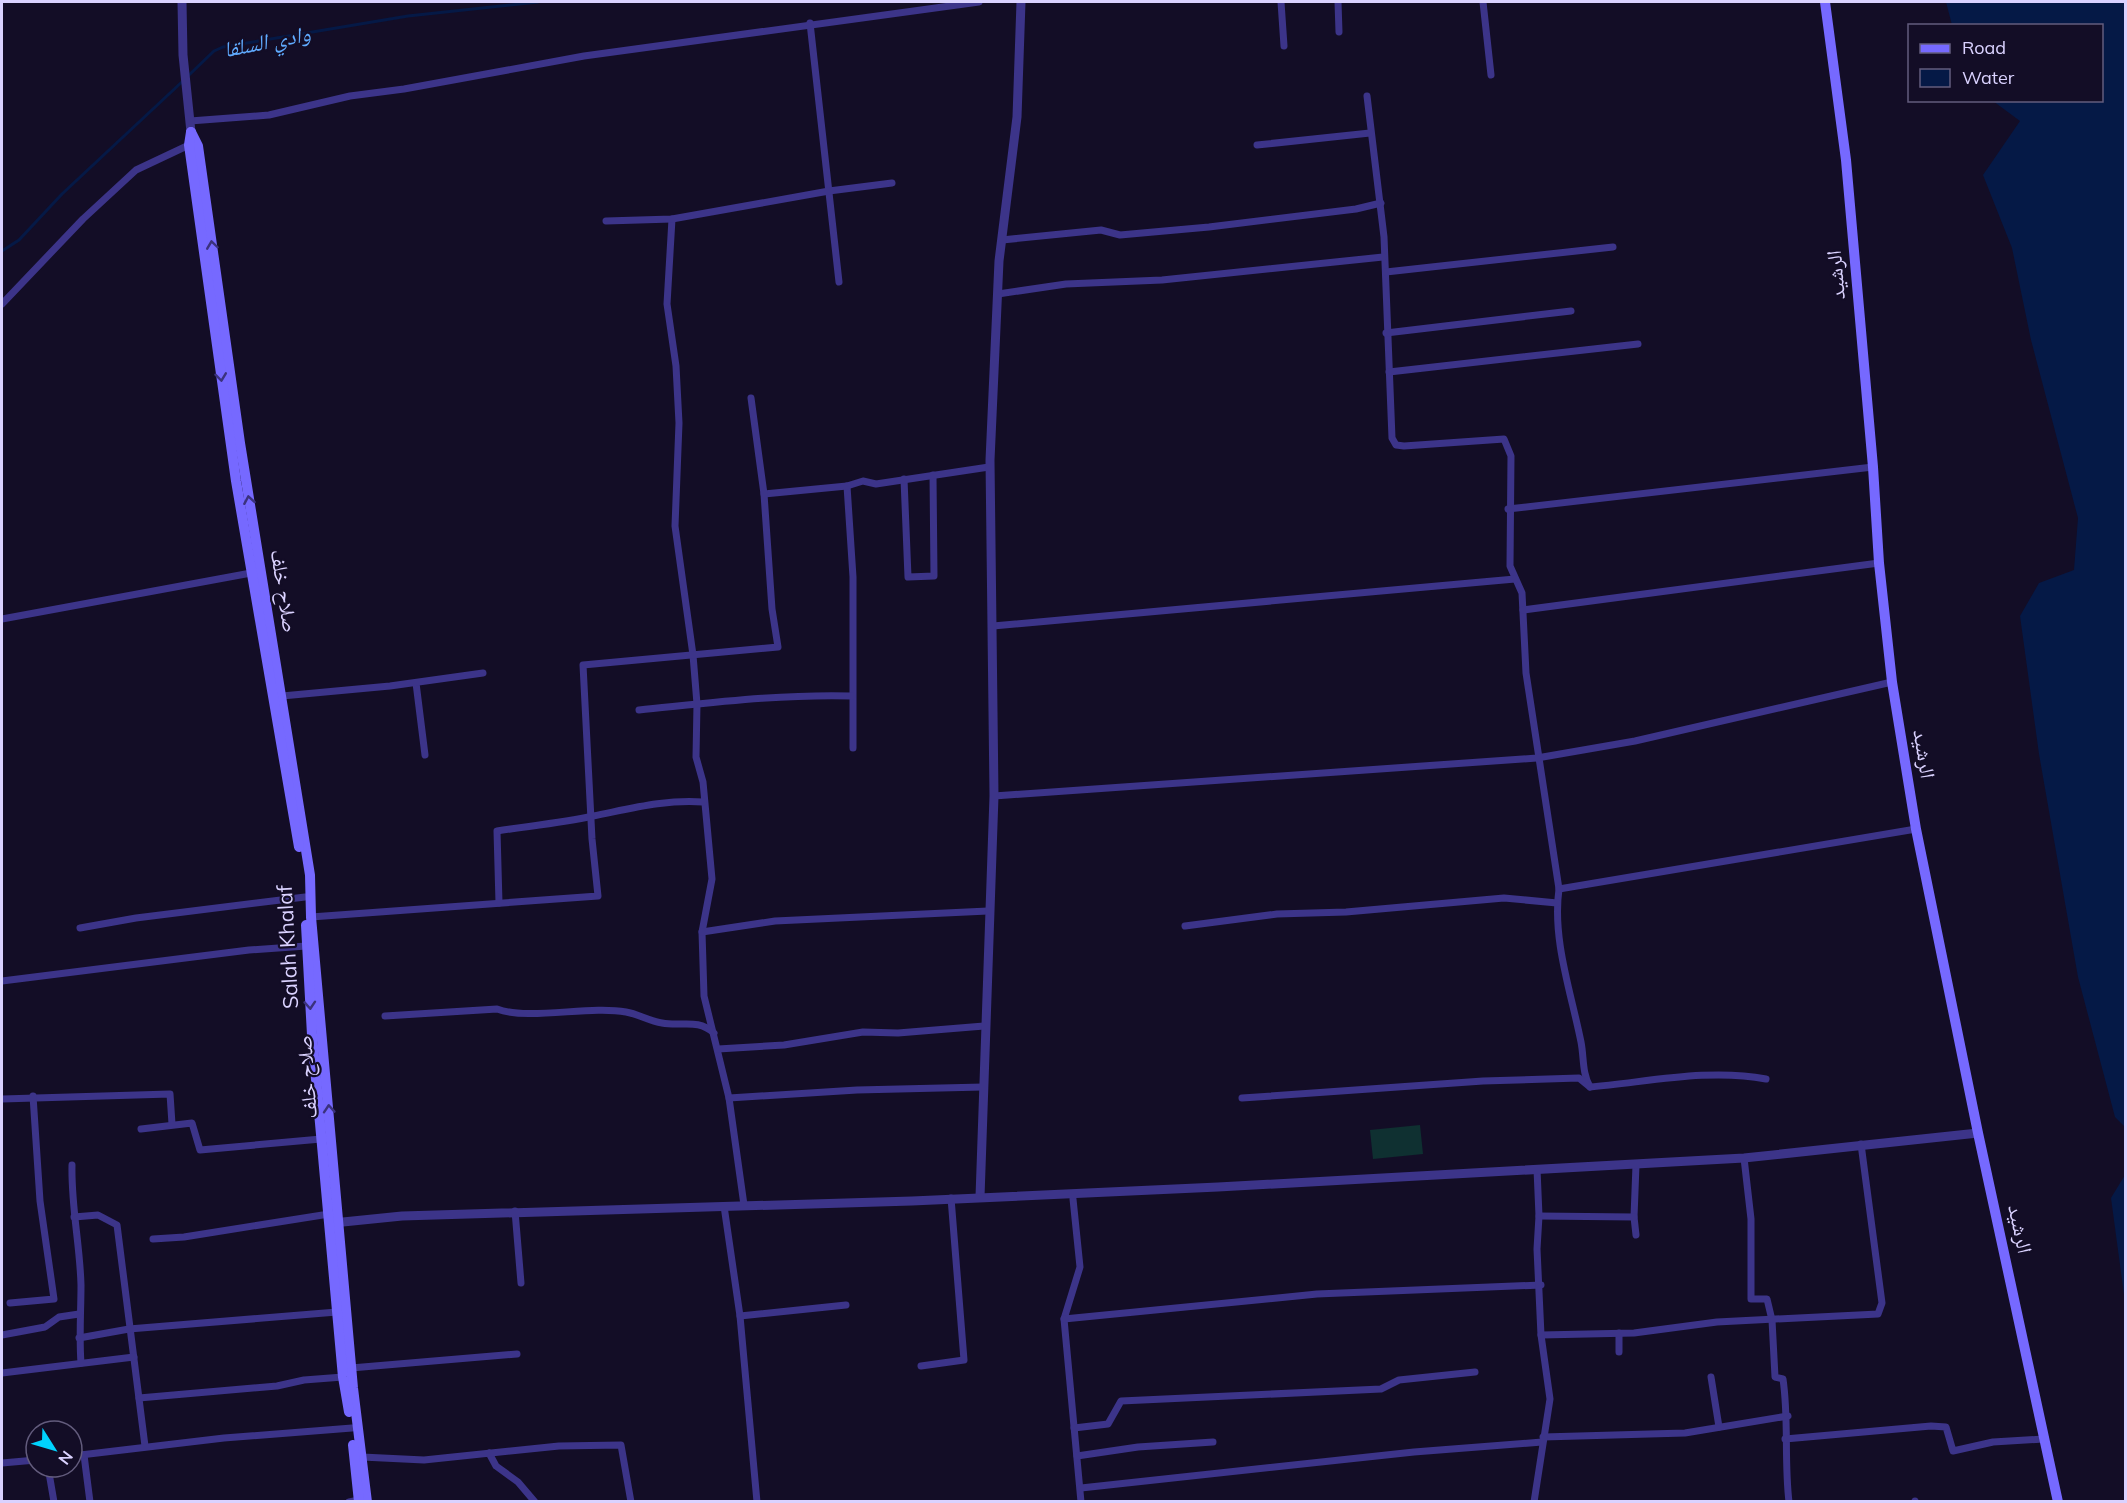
<svg xmlns="http://www.w3.org/2000/svg" width="2127" height="1503" font-family="Mulish,'Noto Naskh Arabic',sans-serif">
<style>
.green{fill:#0f3031}
.water{fill:#051946}
.lines{fill:none;stroke-linecap:round;stroke-linejoin:round}
.stream{stroke:#051946;stroke-width:3}
.minor{stroke:#3c3489;stroke-width:7}
.tertiary{stroke:#3c3489;stroke-width:9}
.secondary{stroke:#7669ff;stroke-width:10}
.oneway{stroke:#3b327d}
.labels{text-anchor:middle;stroke-width:4.5;stroke-linejoin:round;paint-order:stroke}
.street-label{font-size:21px;fill:#dad2ff;stroke:#130d26}
.water-label{font-size:22px;font-style:italic;fill:#60abff;stroke:#130d26}
</style>
<rect width="100%" height="100%" fill="#130d26"/>
<!-- green -->
<polygon class="green" points="1420,1125 1423,1154 1373,1159 1370,1130"/>
<!-- water -->
<g class="water">
<polygon points="1946,2 2125,2 2125,1127 2115,1117 2078,977 2039,754 2020,616 2039,583 2074,570 2078,518 2031,340 2012,248 1983,175 2020,121 1993,101 2102,100 2102,26 1952,25"/>
<polygon points="2125,1175 2126,1175 2125,1302 2111,1198"/>
</g>
<g class="lines">
<!-- stream -->
<g class="stream">
<polyline points="189,75 214,51 223,47 408,16 538,2"/>
<polyline points="2,251 19,240 62,194 184,80"/>
</g>
<!-- minor -->
<g class="minor">
<polyline points="1281,2 1284,46"/>
<polyline points="1338,2 1339,32"/>
<polyline points="1483,2 1491,75"/>
<polyline points="810,23 839,282"/>
<path d="M1367 96 1384 237 1392 438 1396 445 1404 446 1504 439 1511 456 1510 566 1522 593 1526 673 1559 889C1552 939 1571 992 1581 1042 1584 1057 1582 1073 1590 1087"/>
<polyline points="190,121 269,115 350,96 404,89 584,56 979,2"/>
<polyline points="1257,145 1370,133"/>
<polyline points="672,219 667,304 676,366 679,423 675,526 693,655 697,704 696,757 703,782 712,879 702,932 704,996 729,1098 744,1205"/>
<polyline points="606,221 672,219 829,191 892,183"/>
<polyline points="1002,240 1101,230 1120,235 1209,227 1356,209 1381,203"/>
<polyline points="1386,272 1613,247"/>
<polyline points="998,294 1066,284 1162,280 1383,257"/>
<polyline points="2,304 83,219 136,170 189,145"/>
<polyline points="1386,333 1571,311"/>
<polyline points="1389,372 1638,344"/>
<polyline points="904,479 908,577 934,576 933,475"/>
<polyline points="847,486 853,577 853,748"/>
<polyline points="764,494 847,486 863,481 876,484 989,467"/>
<polyline points="1508,509 1873,467"/>
<polyline points="1523,610 1879,563"/>
<polyline points="2,619 251,573"/>
<polyline points="993,626 1515,579"/>
<polyline points="416,683 425,755"/>
<polyline points="282,696 390,686 483,673"/>
<path d="M639 710C710 703 780 694 852 696"/>
<polyline points="994,796 1537,758 1635,741 1892,682"/>
<polyline points="1559,889 1916,829"/>
<path d="M499 903 497 831C529 826 561 823 593 816 629 809 666 799 703 802"/>
<polyline points="311,917 598,896 592,839 583,665 778,647 772,609 764,494 751,398"/>
<polyline points="1185,926 1277,914 1346,912 1504,898 1557,903"/>
<polyline points="80,928 136,918 305,897"/>
<polyline points="702,932 775,921 988,911"/>
<polyline points="2,981 249,950 306,946"/>
<path d="M385 1016 497 1009C530 1021 589 1005 626 1012 638 1014 649 1021 662 1023 682 1027 697 1018 714 1033"/>
<polyline points="718,1049 784,1045 863,1032 898,1033 984,1026"/>
<polyline points="729,1098 857,1090 983,1087"/>
<path d="M1242 1098 1483 1081 1579 1078 1590 1087C1648 1082 1709 1068 1766 1079"/>
<polyline points="2,1099 170,1094 172,1124"/>
<polyline points="141,1129 192,1123 200,1150 321,1139"/>
<path d="M1744 1158 1751 1219V1299H1767L1772 1320 1775 1377 1783 1379C1789 1420 1784 1460 1789 1502"/>
<path d="M72 1165C71 1206 80 1245 81 1285 81 1311 79 1337 81 1363"/>
<polyline points="1636,1165 1634,1217 1636,1235"/>
<polyline points="1073,1199 1080,1267 1064,1319 1081,1502"/>
<polyline points="724,1206 740,1316 757,1502"/>
<polyline points="515,1211 521,1283"/>
<polyline points="1539,1216 1634,1217"/>
<polyline points="74,1217 98,1215 117,1225 145,1446"/>
<polyline points="153,1239 184,1237 329,1214"/>
<polyline points="10,1303 54,1299 40,1201 33,1096"/>
<polyline points="740,1316 846,1305"/>
<polyline points="1064,1319 1317,1294 1541,1285"/>
<polyline points="1619,1333 1619,1352"/>
<polyline points="2,1335 45,1327 59,1317 79,1314"/>
<polyline points="1541,1335 1634,1333 1717,1322 1878,1314 1882,1303 1861,1144"/>
<polyline points="79,1338 129,1329 337,1312"/>
<polyline points="921,1366 964,1360 951,1198"/>
<polyline points="351,1368 517,1354"/>
<polyline points="2,1373 134,1357"/>
<polyline points="1711,1377 1719,1427"/>
<polyline points="139,1398 277,1386 304,1380 343,1377"/>
<polyline points="1074,1428 1108,1424 1121,1401 1381,1389 1399,1380 1475,1372"/>
<polyline points="1543,1437 1685,1433 1788,1416"/>
<polyline points="1785,1439 1931,1426 1946,1427 1953,1451 1993,1442 2044,1439"/>
<polyline points="489,1453 496,1466 518,1482 535,1502"/>
<polyline points="84,1455 90,1502"/>
<polyline points="72,1456 224,1438 352,1428"/>
<polyline points="1077,1456 1138,1447 1213,1442"/>
<polyline points="362,1457 424,1460 559,1446 621,1445 631,1502"/>
<polyline points="2,1463 36,1460"/>
<polyline points="48,1467 54,1502"/>
<polyline points="1081,1488 1414,1452 1542,1442"/>
<polyline points="1915,1501 1915,1502"/>
<polyline points="349,1502 359,1500"/>
<polyline points="1534,1502 1550,1399 1541,1335 1537,1249 1539,1216 1537,1169"/>
</g>
<!-- tertiary -->
<g class="tertiary">
<polyline points="182,2 183,55 191,132"/>
<polyline points="980,1197 994,796 990,460 999,261 1017,117 1021,2"/>
<polyline points="333,1223 402,1216 912,1201 1218,1187 1744,1158 1978,1133"/>
</g>
<!-- secondary -->
<g class="secondary">
<polyline points="1825,2 1846,160 1873,467 1879,563 1892,682 1916,829 1978,1133 2058,1502"/>
<polyline points="191,132 198,146 240,443 310,875 311,917 353,1388 367,1502"/>
<polyline points="191,132 189,145 236,481 299,847"/>
<polyline points="306,925 312,1035 343,1377 349,1412"/>
<polyline points="353,1445 359,1502"/>
</g>
</g>
<!-- one-way arrows -->
<defs><path id="oneway-chevron" d="M-2-3.5L2.5 0L-2 3.5" fill="none" stroke-width="1.6" stroke-linecap="round" stroke-linejoin="round" transform="scale(1.5)"/></defs>
<g class="oneway">
<use href="#oneway-chevron" transform="translate(212 245) rotate(-98)"/>
<use href="#oneway-chevron" transform="translate(221 377) rotate(83)"/>
<use href="#oneway-chevron" transform="translate(249 500) rotate(-100)"/>
<use href="#oneway-chevron" transform="translate(310 1005) rotate(86)"/>
<use href="#oneway-chevron" transform="translate(329 1109) rotate(-94)"/>
</g>
<g class="labels">
<!-- street labels -->
<g class="street-label">
<text transform="translate(1836 275) rotate(-95)" y="7">الرشيد</text>
<text transform="translate(284 591) rotate(81)" y="7">صلاح خلف</text>
<text transform="translate(1924 754) rotate(81)" y="7">الرشيد</text>
<text transform="translate(288 947) rotate(-93)" y="7">Salah Khalaf</text>
<text transform="translate(307 1077) rotate(-94)" y="7">صلاح خلف</text>
<text transform="translate(2020 1229) rotate(78)" y="7">الرشيد</text>
</g>
<!-- water labels -->
<g class="water-label">
<text transform="translate(267 41) rotate(-11)" y="8">وادي السلقا</text>
</g>
</g>
<!-- border -->
<rect width="2127" height="1503" fill="none" stroke="#dad2ff" stroke-width="6"/>
<!-- legend -->
<rect x="1908" y="24" width="195" height="78" fill="#130d26" stroke="#635c7d" stroke-width="1.5"/>
<rect x="1920" y="44" width="30" height="9" fill="#7669ff" stroke="#635c7d" stroke-width="1.5"/>
<text x="1962" y="54" font-size="18" fill="#dad2ff">Road</text>
<rect x="1920" y="69" width="30" height="18" fill="#051946" stroke="#635c7d" stroke-width="1.5"/>
<text x="1962" y="84" font-size="18" fill="#dad2ff">Water</text>
<!-- north arrow -->
<g transform="translate(54 1449) rotate(127)"><circle r="28" fill="#130d26" stroke="#635c7d" stroke-width="1.5"/>
<path d="M0-4.5L10 22L0 15L-10 22Z" fill="#00d3fd"/>
<text y="-9" font-size="16" font-weight="bold" text-anchor="middle" fill="#dad2ff">N</text>
</g>
</svg>
